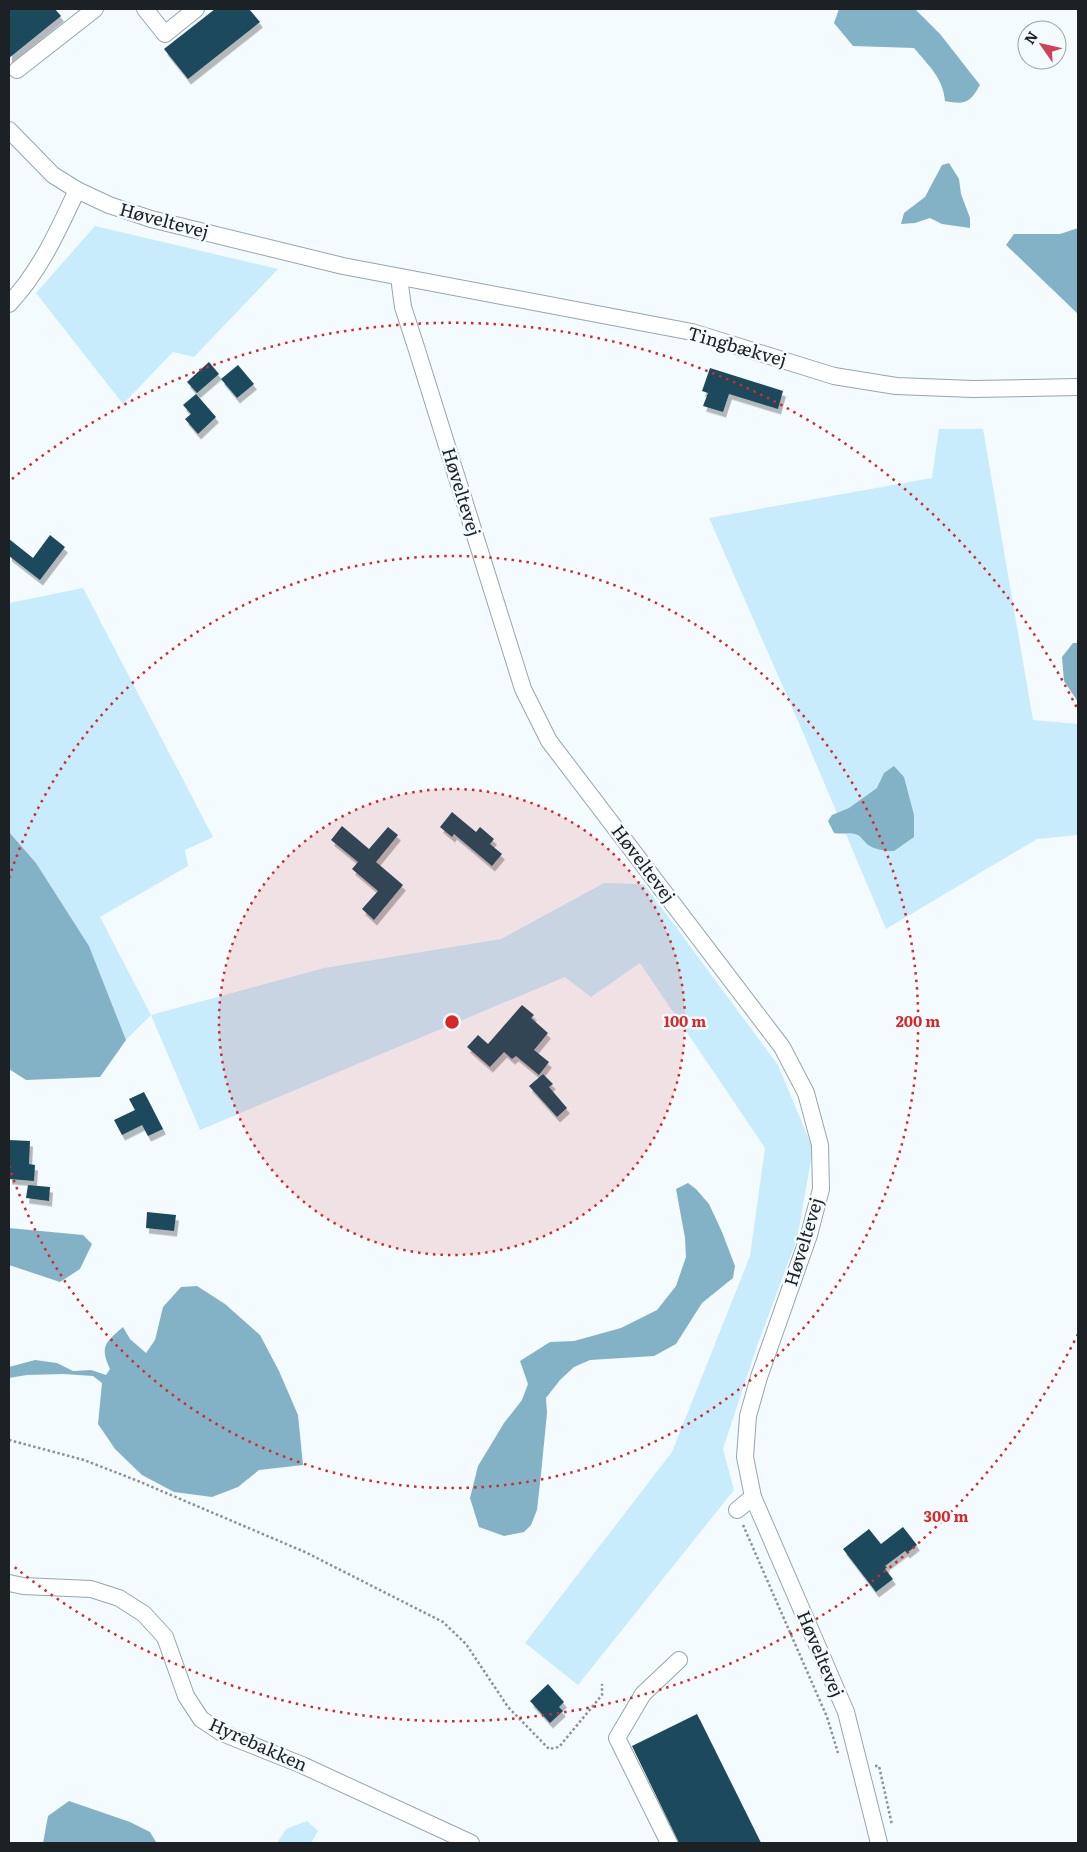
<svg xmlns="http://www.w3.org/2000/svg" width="1087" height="1852" font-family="Literata,serif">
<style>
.green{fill:#c8ecfc}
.water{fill:#83b2c6}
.building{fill:#1b495b;filter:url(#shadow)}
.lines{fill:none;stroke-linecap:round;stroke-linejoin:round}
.minor-casing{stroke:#96a6ad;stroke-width:18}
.path{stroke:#8b9295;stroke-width:2.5;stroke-dasharray:2.5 2.5;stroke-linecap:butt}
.minor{stroke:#fff;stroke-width:16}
.ring{fill:none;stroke:#d62828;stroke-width:2.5;stroke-dasharray:2.5 5}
.labels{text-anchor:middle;stroke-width:5;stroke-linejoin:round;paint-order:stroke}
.street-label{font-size:18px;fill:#1b2124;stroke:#f4fbfe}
.centre{fill:#d62828;stroke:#f4fbfe;stroke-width:2.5}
.ring-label{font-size:15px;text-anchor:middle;font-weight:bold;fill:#d62828;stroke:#f4fbfe;stroke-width:5;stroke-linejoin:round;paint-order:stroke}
</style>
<defs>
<filter id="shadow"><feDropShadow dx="3" dy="5.5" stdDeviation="0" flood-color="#0004"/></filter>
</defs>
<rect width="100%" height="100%" fill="#f4fbfe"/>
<!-- green -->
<g class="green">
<polygon points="95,226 278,269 194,357 173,352 123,404 36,293"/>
<polygon points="939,429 983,429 1033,720 1078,724 1078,835 1037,839 886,929 801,728 709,518 932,478"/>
<polygon points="83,588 213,837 185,850 188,866 100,917 151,1015 324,968 501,939 604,883 644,884 778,1065 813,1149 797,1239 757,1346 723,1449 734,1490 578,1685 525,1643 672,1452 750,1256 765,1148 640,963 591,997 565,977 200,1130 151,1015 126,1040 89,946 36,863 9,832 9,603"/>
<polygon points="307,1821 318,1831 311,1843 277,1843 286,1829"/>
</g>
<!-- water -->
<g class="water">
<path d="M839 9H915L940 34 980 85C970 103 965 105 945 101 943 78 929 66 914 48L853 46 834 23Z"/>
<polygon points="949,163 959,179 961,194 970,218 970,228 942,224 930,218 915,223 901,224 904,213 925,197 942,165"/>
<polygon points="1078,228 1078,314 1006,245 1014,234 1060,234"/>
<polygon points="1073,643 1078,643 1078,702 1064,681 1062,657"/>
<path d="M894 766 904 777 914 815V837L894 851C884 851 875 850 867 844 864 841 861 837 858 835 850 831 842 835 834 833L828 821 832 815 849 808 877 788 884 773Z"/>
<polygon points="9,832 36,863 89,946 126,1040 100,1077 26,1080 9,1069"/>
<polygon points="688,1183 696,1189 709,1204 722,1232 735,1266 733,1278 702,1303 676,1344 654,1356 590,1360 574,1367 560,1380 546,1398 547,1413 541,1474 537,1510 531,1525 524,1532 504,1536 479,1527 470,1498 478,1466 504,1423 522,1400 528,1384 520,1361 550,1342 574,1341 621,1328 657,1310 676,1286 686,1257 685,1238 676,1189"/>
<polygon points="9,1228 83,1235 92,1244 80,1269 60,1282 9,1265"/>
<path d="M197 1286 225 1304 260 1335 279 1371 298 1415 303 1465 259 1470 238 1487 212 1497 174 1492 142 1475 115 1449 98 1424 102 1383 93 1376 63 1374 27 1375 9 1378V1367L35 1360 57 1363 73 1371 91 1370 106 1375 110 1369C99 1346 106 1342 123 1327L130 1339 146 1353 155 1340 163 1307 181 1287Z"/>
<polygon points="69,1801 130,1822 150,1832 156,1842 43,1843 48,1816"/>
</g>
<!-- building -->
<g class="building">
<polygon points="9,9 55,9 61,16 9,58"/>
<polygon points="215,9 249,9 260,22 188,79 164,49"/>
<polygon points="209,362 219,374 197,393 187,382"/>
<polygon points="238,365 254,384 237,398 221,379"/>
<polygon points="710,368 783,391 778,409 729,394 723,412 703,406 708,393 702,391"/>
<polygon points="196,394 216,417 198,434 185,419 191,414 183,405"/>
<polygon points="50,535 65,547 40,580 9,556 9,539 33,558"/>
<polygon points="452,812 476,832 480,827 494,839 490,844 502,854 492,866 454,834 452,837 440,827"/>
<polygon points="342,826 369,849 388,827 398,835 376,862 403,885 374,920 362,909 378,891 352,869 358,862 331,840"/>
<polygon points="522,1005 534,1015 531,1018 548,1033 534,1050 549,1062 539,1075 516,1056 512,1059 504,1052 490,1067 467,1047 478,1035 488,1044"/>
<polygon points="543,1074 553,1084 549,1087 567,1108 557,1117 529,1086"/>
<polygon points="144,1092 163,1129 148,1136 142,1125 122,1135 114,1120 135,1110 129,1099"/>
<polygon points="9,1140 30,1141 29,1164 35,1165 34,1181 9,1179"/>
<polygon points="28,1185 50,1187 49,1201 26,1198"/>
<polygon points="147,1212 176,1215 174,1231 146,1228"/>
<polygon points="903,1527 917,1545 907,1553 905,1551 885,1566 887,1567 885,1569 893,1579 876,1592 843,1549 869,1529 881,1544"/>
<polygon points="548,1684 564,1702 559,1707 563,1711 550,1723 530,1701"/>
<polygon points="697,1714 761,1843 679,1843 632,1746"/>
</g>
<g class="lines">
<defs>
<g id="minor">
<polyline points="145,9 165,34 196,9"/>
<polyline points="17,70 95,9"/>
<polyline points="9,130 53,175 77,190 109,205 151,219 343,266 692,332 834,376 896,386 973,389 1078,387"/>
<polyline points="399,277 403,307 416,347 523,689 549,741 782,1047 806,1093 820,1145 821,1189 809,1235 759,1377 748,1416 745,1457 753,1497 846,1712 879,1843"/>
<path d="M9 304C40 271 58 231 77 190"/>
<polyline points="737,1510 753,1497"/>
<polyline points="9,1583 23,1586 91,1589 119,1598 144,1614 165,1637 186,1696 201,1719 222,1733 302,1765 471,1843"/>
<polyline points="669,1843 617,1738 643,1694 679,1660"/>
</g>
</defs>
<!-- minor casing -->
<use href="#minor" class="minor-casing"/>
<!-- path -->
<g class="path">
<polyline points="9,1440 84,1460 138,1481 305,1552 443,1622 466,1644 508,1707 549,1749 559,1747 602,1695 602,1684"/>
<polyline points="743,1525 827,1717 838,1753"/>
<polyline points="875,1766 879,1766 892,1825"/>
</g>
<!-- minor -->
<use href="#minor" class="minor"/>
</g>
<!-- distance rings -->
<circle cx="452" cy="1022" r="233" fill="#d62828" fill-opacity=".12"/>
<g class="ring">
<circle cx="452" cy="1022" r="233"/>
<path d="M9 878A466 466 0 1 1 9 1166"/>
<path d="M1078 1334A699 699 0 0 1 12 1565M12 479A699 699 0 0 1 1078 710"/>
</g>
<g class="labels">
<!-- street labels -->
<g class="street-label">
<text transform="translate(164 221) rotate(15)" y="6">Høveltevej</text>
<text transform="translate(737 347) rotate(16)" y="6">Tingbækvej</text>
<text transform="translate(461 492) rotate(73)" y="6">Høveltevej</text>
<text transform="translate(643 864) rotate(53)" y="6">Høveltevej</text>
<text transform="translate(804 1242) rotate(-73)" y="6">Høveltevej</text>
<text transform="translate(820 1654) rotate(67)" y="6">Høveltevej</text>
<text transform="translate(258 1745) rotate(24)" y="6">Hyrebakken</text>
</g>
</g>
<circle cx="452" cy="1022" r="8" class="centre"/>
<g class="ring-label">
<text x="685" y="1027">100 m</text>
<text x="918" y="1027">200 m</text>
<text x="946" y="1522">300 m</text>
</g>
<!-- border -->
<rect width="1087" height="1852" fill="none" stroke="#1b2124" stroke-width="20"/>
<!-- north arrow -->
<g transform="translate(1042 45) rotate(304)"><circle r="24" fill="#f4fbfe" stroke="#9da4a7"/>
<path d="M0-4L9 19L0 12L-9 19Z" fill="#d14156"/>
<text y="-8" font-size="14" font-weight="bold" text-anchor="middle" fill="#1b2124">N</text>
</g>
</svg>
